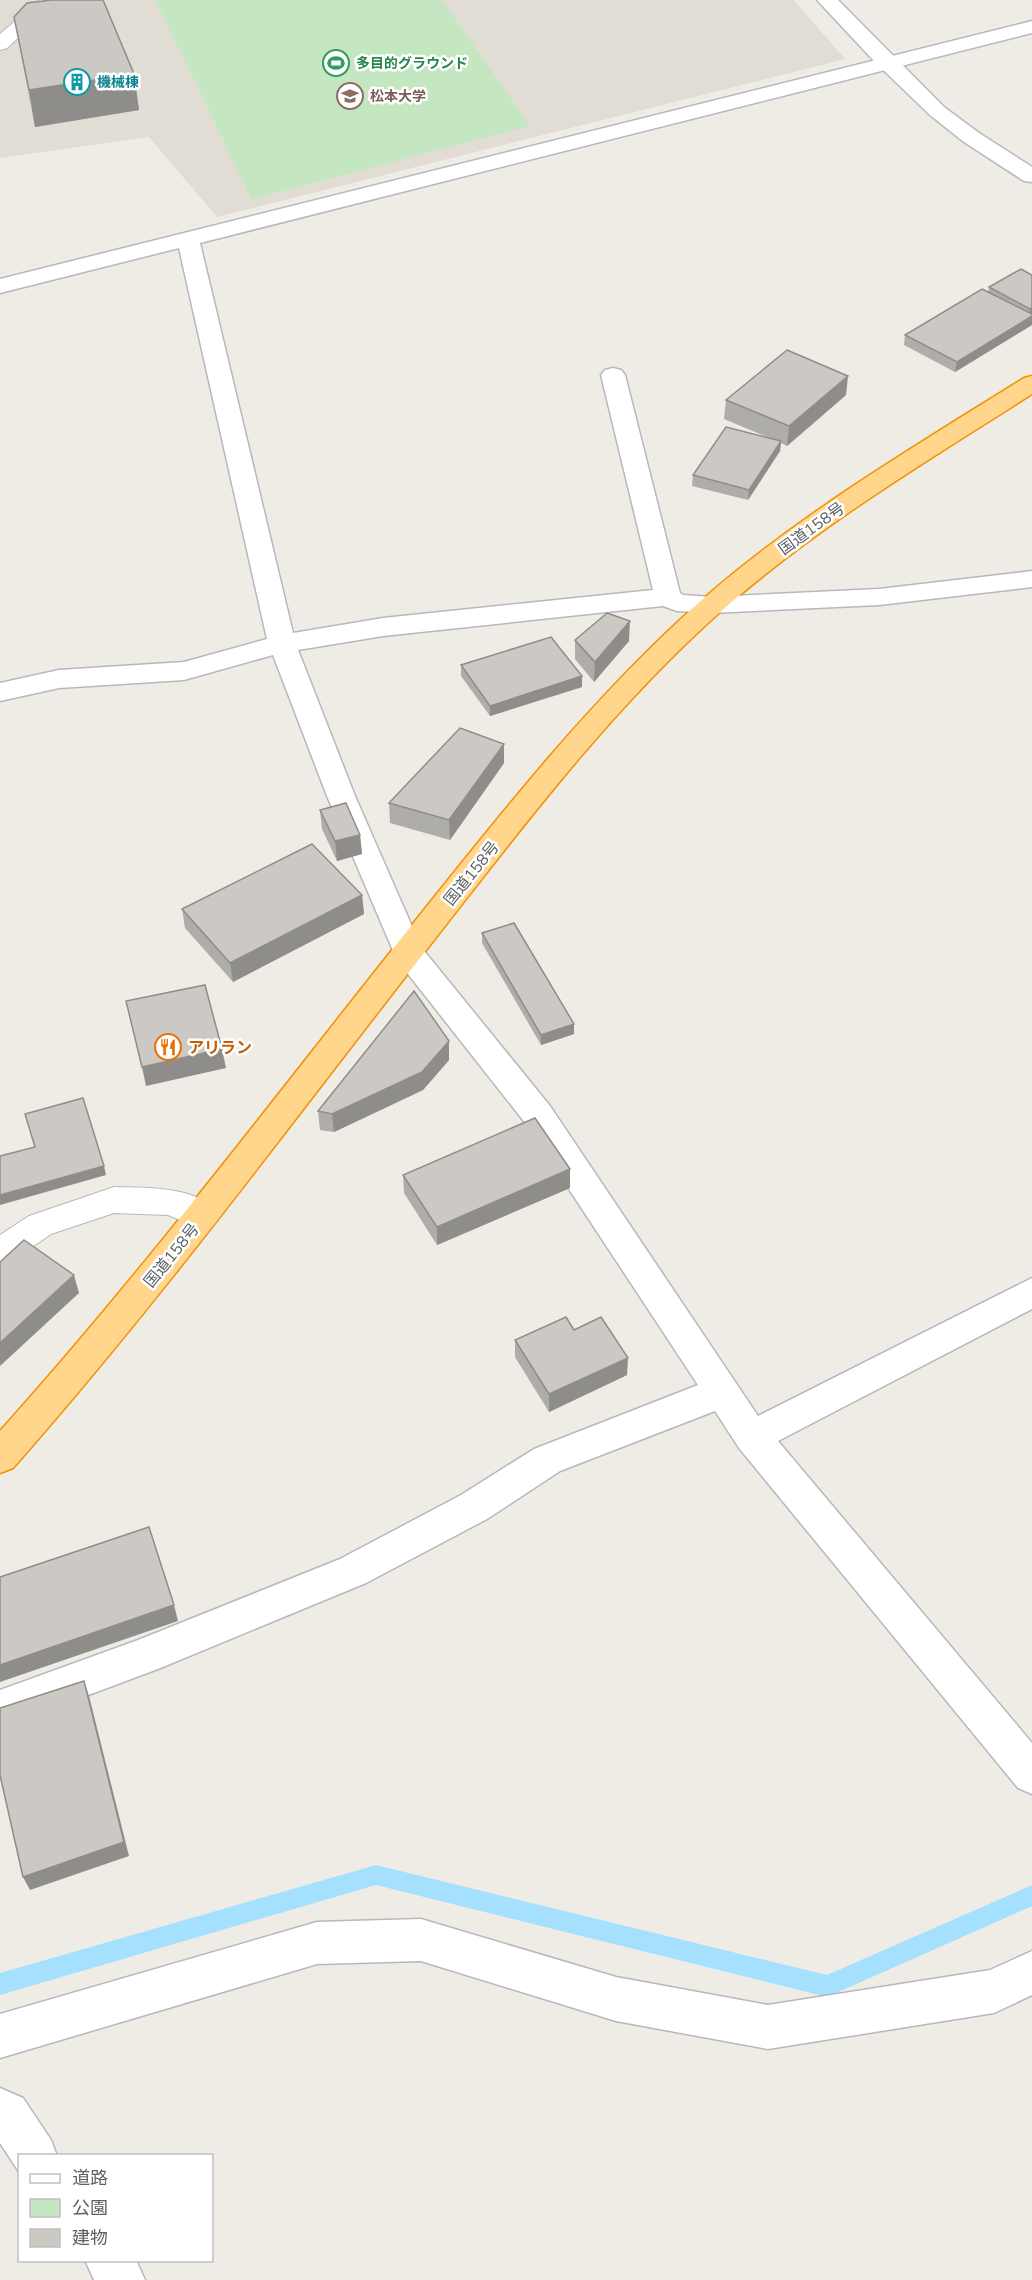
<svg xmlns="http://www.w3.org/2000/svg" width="1032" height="2280" font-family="'Nunito Sans','Noto Sans JP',sans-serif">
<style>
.education{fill:#e1ddd5}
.green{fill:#c4e7c1}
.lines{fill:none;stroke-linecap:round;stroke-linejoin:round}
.stream{fill:#a5e1ff;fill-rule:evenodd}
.lane-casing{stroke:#b5b8bc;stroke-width:2}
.street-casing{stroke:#b5b8bc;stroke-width:3}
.secondary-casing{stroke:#b6babf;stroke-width:3}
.highway-casing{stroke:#f48f00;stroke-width:3}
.lane{fill:#fff;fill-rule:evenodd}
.street{fill:#fff;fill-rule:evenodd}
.secondary{fill:#fff;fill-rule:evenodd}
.highway{fill:#ffd68c;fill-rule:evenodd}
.wall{fill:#afada9}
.shaded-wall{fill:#8f8d89}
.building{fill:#ccc9c4;stroke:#8f8d89;stroke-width:1.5}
.labels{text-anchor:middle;stroke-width:5;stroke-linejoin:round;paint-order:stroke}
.far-leisure-label{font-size:14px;font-weight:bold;fill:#27864d;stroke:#fff;text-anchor:start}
.far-culture-label{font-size:14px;font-weight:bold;fill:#0d838f;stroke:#fff;text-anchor:start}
.far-education-label{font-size:14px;font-weight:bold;fill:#785e54;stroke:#fff;text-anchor:start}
.street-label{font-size:16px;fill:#5c6165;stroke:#fff}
.food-label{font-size:16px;font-weight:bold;fill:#c56008;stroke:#fff;text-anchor:start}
</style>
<rect width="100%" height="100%" fill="#efece5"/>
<!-- education -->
<polygon class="education" points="0,0 794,0 845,59 217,217 149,137 0,158"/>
<!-- green -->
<polygon class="green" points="155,0 442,0 530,126 252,199"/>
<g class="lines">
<!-- stream -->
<polygon class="stream" points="376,1865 827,1975 1032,1885 1032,1906 827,1997 376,1885 0,1995 0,1973"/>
<defs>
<g id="lane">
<polygon points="40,0 60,0 7,48 0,50 0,34"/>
<path d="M114 1187C144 1188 202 1185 218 1216L213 1225 202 1229 168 1215 114 1213 51 1234 12 1261 0 1265V1235L29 1216Z"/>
</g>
<g id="street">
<polygon points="1032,21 1032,33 200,243 293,633 383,618 653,590 601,375 605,370 613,368 621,370 625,375 680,593 683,595 712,597 879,589 1032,571 1032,587 879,605 712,613 677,611 663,606 383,636 298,650 355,796 421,947 550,1106 758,1416 1032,1278 1032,1309 778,1441 1032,1743 1032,1794 1018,1788 739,1448 715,1411 560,1471 487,1519 366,1583 158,1669 0,1728 0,1690 138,1640 340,1559 461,1495 534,1449 698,1385 526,1124 397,960 327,796 273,655 184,680 59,688 0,701 0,683 59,670 184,662 267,639 179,248 0,293 0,279"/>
<polygon points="421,1919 616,1977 768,2005 990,1970 1032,1951 1032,1995 994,2013 768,2049 616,2021 421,1961 317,1964 0,2058 0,2014 317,1922"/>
<polygon points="0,2088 23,2098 51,2140 57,2156 20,2156 19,2172 0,2143"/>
<polygon points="85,2260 136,2260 145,2280 94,2280"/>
</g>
<polygon id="secondary" points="817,0 838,0 944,107 979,133 1032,167 1032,182 1024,181 964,142 930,115 874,61"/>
<path id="highway" d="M1032 376V394C925 462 815 528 719 613 605 715 514 838 420 958 286 1130 157 1305 13 1468L0 1473V1431C143 1272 271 1102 404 935 492 825 579 713 683 617 786 522 906 452 1024 378Z"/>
</defs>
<!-- lane casing -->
<use href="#lane" class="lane-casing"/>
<!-- street casing -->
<use href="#street" class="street-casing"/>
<!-- secondary casing -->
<use href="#secondary" class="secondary-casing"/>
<!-- highway casing -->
<use href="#highway" class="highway-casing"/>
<!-- lane -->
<use href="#lane" class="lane"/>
<!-- street -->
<use href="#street" class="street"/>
<!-- secondary -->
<use href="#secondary" class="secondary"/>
<!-- highway -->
<use href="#highway" class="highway"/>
</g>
<!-- wall -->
<g class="wall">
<polygon points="14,17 134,74 139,110 35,127"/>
<polygon points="1032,275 1032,325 955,372 904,345 905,335 988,292 989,287"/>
<polygon points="846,395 787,446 781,443 780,451 748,500 692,486 693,475 767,437 724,419 726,400"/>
<polygon points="575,640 629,641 594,682 575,659"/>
<polygon points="461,665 582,687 490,716 461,676"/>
<polygon points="504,744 504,763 450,840 390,823 389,803"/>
<polygon points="320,810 360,835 362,854 337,861 322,829"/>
<polygon points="362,895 364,914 233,982 185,928 182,909"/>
<polygon points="482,933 574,1034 541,1045 482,943"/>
<polygon points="449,1041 449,1060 423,1090 334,1132 320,1130 318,1111"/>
<polygon points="403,1175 570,1188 437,1245 404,1193"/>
<polygon points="574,1330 627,1375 549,1412 515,1357 515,1340"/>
</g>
<!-- shaded-wall -->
<g class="shaded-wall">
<polygon points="134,74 139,110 35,127 29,90"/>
<polygon points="1032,308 1032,325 955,372 957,362 1028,319 1030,309"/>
<polygon points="848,376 846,395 787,446 789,426"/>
<polygon points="781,441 780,451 748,500 749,490"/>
<polygon points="630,621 629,641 594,682 595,662"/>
<polygon points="582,676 582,687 490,716 490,706"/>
<polygon points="504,744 504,763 450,840 449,820"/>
<polygon points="360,835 362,854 337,861 335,841"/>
<polygon points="362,895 364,914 233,982 230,963"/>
<polygon points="574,1024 574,1034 541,1045 541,1035"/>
<polygon points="449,1041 449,1060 423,1090 334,1132 332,1114"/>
<polygon points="222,1049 226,1068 146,1086 142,1067"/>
<polygon points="104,1166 106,1175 0,1205 0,1195"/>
<polygon points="570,1169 570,1188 437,1245 437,1227"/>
<polygon points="74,1275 79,1293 0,1366 0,1343"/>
<polygon points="628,1358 627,1375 549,1412 549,1394"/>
<polygon points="174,1605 178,1621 0,1682 0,1665"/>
<polygon points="84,1681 89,1696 129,1856 30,1890 23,1877"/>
</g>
<!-- building -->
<g class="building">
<polygon points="51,0 103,0 134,74 29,90 14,17 27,3"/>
<polygon points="1021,269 1032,275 1032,308 1030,309 989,287"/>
<polygon points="982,289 1032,314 1032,316 957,362 905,335"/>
<polygon points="787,350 848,376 789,426 726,400"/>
<polygon points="726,427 781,441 749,490 693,475"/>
<polygon points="607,613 630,621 595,662 575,640"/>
<polygon points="551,637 582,676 490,706 461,665"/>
<polygon points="460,728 504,744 449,820 389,803"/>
<polygon points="346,803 360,835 335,841 320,810"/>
<polygon points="312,844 362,895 230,963 182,909"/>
<polygon points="514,923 574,1024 541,1035 482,933"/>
<polygon points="205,985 222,1049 142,1067 126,1001"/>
<polygon points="414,991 449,1041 422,1072 332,1114 318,1111"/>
<polygon points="83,1098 104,1166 0,1195 0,1156 35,1147 25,1114"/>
<polygon points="535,1118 570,1169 437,1227 403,1175"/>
<polygon points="24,1240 74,1275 0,1343 0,1262"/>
<polygon points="566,1317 574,1330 601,1317 628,1358 549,1394 515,1340"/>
<polygon points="149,1527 174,1605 0,1665 0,1577"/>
<polygon points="84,1681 124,1842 23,1877 0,1775 0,1708"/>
</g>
<!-- icons -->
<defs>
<symbol id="stadium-ring" viewBox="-11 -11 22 22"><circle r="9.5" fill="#fff" stroke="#2e9e5b" stroke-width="1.5"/><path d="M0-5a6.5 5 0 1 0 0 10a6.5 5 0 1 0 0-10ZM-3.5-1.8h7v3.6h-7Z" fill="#2e9e5b"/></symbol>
<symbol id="building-ring" viewBox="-11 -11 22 22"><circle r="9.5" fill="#fff" stroke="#0f9aa8" stroke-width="1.5"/><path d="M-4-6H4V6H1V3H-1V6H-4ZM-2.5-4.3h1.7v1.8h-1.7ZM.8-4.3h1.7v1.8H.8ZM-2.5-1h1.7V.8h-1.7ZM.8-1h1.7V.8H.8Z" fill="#0f9aa8"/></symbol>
<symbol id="university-ring" viewBox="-11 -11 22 22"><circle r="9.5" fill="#fff" stroke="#8d6e63" stroke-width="1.5"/><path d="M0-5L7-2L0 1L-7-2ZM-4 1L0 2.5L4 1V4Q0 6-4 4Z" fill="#8d6e63"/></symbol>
<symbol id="restaurant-ring" viewBox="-11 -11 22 22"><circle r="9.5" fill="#fff" stroke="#e8710a" stroke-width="1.5"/><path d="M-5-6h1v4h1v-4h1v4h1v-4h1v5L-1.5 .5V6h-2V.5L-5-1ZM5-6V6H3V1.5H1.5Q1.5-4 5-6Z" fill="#e8710a"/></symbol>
</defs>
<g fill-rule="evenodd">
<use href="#stadium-ring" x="321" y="48" width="30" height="30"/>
<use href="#building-ring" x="62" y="67" width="30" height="30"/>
<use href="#university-ring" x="335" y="81" width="30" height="30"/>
<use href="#restaurant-ring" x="153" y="1032" width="30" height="30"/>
</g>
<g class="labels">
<!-- far-leisure labels -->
<g class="far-leisure-label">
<text x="356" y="68">多目的グラウンド</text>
</g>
<!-- far-culture labels -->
<g class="far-culture-label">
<text x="97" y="87">機械棟</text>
</g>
<!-- far-education labels -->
<g class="far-education-label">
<text x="370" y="101">松本大学</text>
</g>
<!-- street labels -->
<g class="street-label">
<text transform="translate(811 528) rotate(-36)" y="6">国道158号</text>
<text transform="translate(471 873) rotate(-51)" y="6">国道158号</text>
<text transform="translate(171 1255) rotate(-51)" y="6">国道158号</text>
</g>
<!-- food labels -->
<g class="food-label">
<text x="188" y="1053">アリラン</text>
</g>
</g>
<!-- legend -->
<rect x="18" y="2154" width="195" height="108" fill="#ffffff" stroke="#bec0c1" stroke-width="1.5"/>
<rect x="30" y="2174" width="30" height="9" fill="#ffffff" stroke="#bec0c1" stroke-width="1.5"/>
<text x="72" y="2184" font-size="18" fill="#5c6165">道路</text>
<rect x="30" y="2199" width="30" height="18" fill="#c4e7c1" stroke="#bec0c1" stroke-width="1.5"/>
<text x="72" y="2214" font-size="18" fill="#5c6165">公園</text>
<rect x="30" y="2229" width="30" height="18" fill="#ccc9c4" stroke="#bec0c1" stroke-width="1.5"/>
<text x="72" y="2244" font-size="18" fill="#5c6165">建物</text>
</svg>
